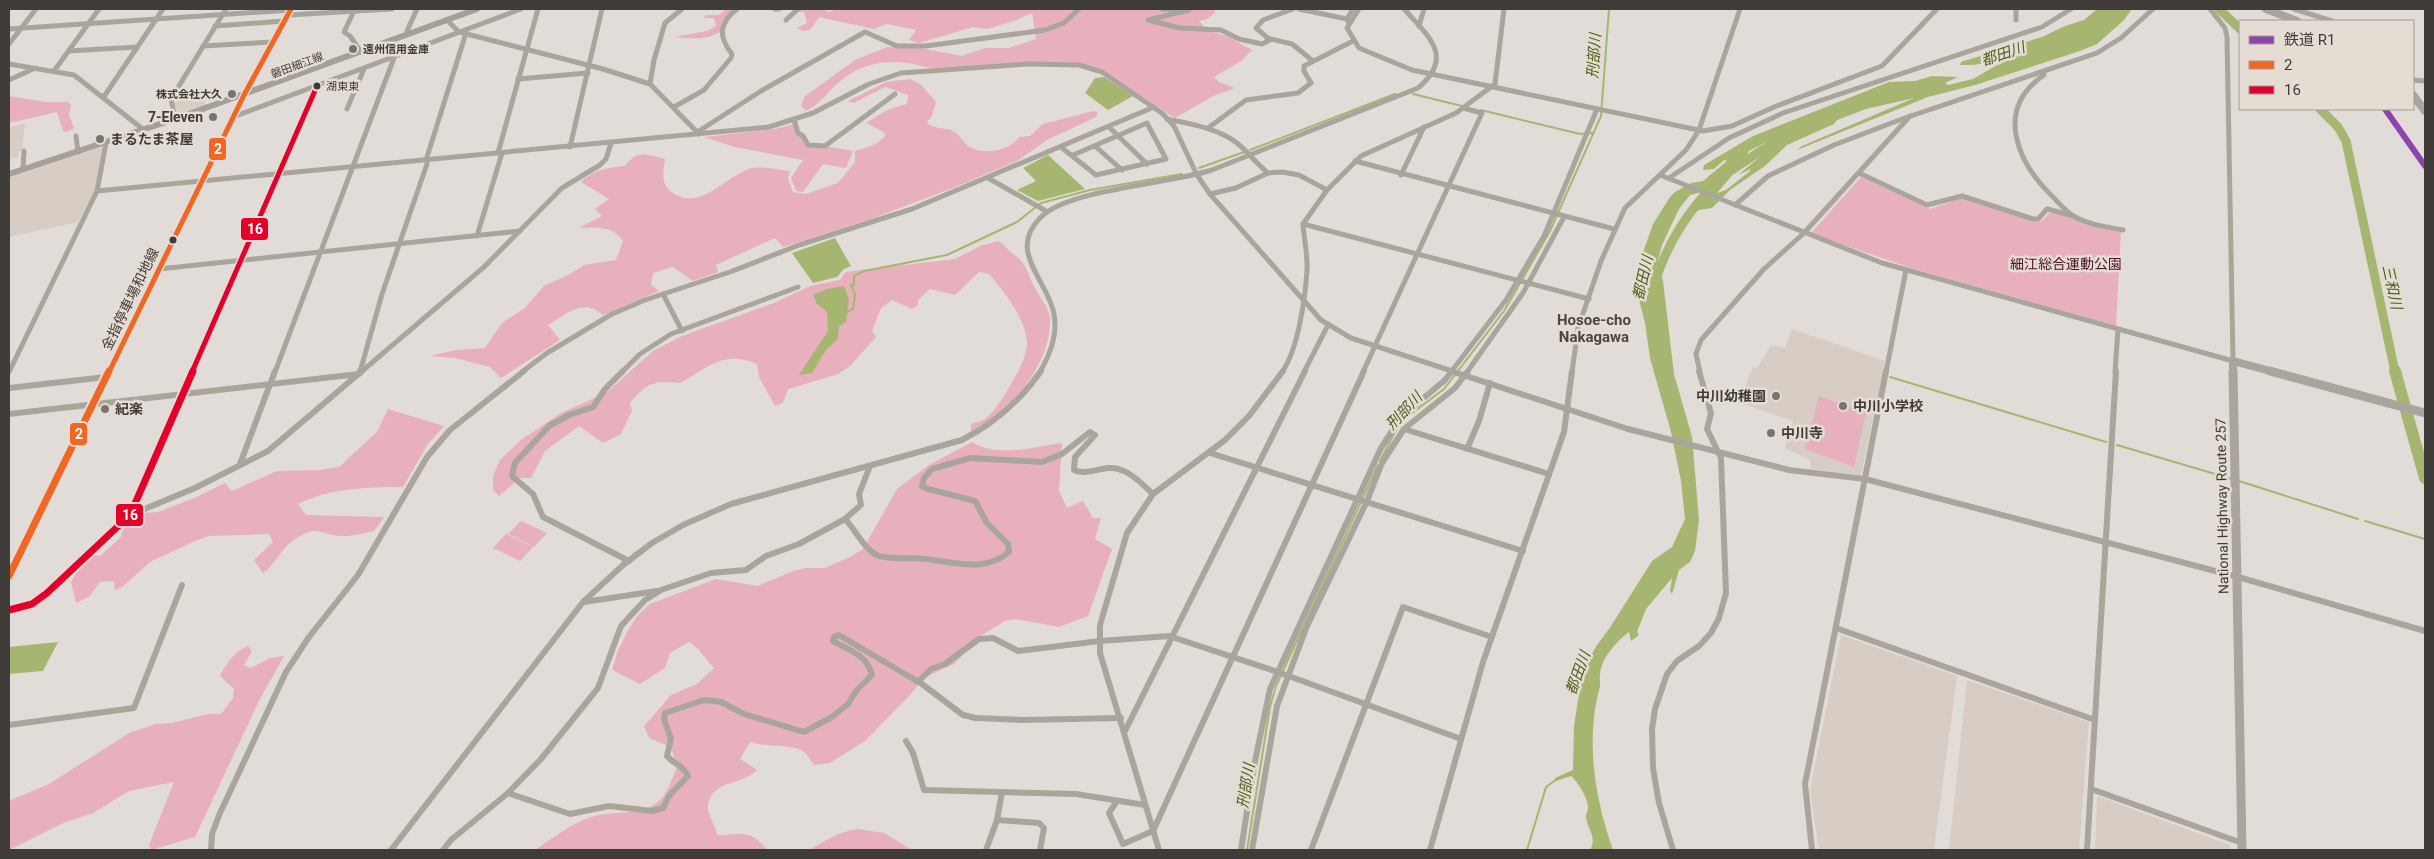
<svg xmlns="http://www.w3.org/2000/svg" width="2434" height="859" font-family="Roboto,'Noto Sans JP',sans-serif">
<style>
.built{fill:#d7cdc5}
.green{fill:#e8afbc}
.water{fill:#a6b671;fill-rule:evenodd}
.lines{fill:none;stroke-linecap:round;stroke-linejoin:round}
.stream{stroke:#a6b671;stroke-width:2}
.river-far1{stroke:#a6b671;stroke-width:9}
.river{stroke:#a6b671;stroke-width:12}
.minor-far1{stroke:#aaa59c;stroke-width:5}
.minor{stroke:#aaa59c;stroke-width:6}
.major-far1{stroke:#a5a097;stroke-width:6}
.major{stroke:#a5a097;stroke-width:8}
.highway-far1{stroke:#aaa59c;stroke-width:8}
.highway{stroke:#aaa59c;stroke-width:9}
.bus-1-far1-casing{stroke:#e5dcd4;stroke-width:8}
.bus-1-casing{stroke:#e5dcd4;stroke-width:11}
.bus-2-far1-casing{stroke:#e5dcd4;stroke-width:8}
.bus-2-casing{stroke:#e5dcd4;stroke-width:11}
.bus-1-far1{stroke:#f26522;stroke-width:5}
.bus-1{stroke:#f26522;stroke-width:7}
.bus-2-far1{stroke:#e4002b;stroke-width:5}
.bus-2{stroke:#e4002b;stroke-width:7}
.rail-1-casing{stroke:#e5dcd4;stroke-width:9}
.rail-1{stroke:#8e44ad;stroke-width:6}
.poi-dot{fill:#787471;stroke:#e5dcd4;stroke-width:2}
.bus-dot{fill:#3f3c39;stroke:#e5dcd4;stroke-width:2}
.labels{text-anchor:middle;stroke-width:5;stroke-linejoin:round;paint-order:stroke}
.far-poi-label{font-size:11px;font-weight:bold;fill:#3f3c39;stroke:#e5dcd4;text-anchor:start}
.far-street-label{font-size:11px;fill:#3f3c39;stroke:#e5dcd4}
.far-bus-label{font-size:11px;fill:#3f3c39;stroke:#e5dcd4;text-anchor:start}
.poi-label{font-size:14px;font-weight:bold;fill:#3f3c39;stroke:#e5dcd4;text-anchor:start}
.park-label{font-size:14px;fill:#4e1127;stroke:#e5dcd4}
.street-label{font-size:14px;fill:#3f3c39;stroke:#e5dcd4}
.water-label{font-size:15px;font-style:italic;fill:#50601d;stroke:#e5dcd4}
.neighbourhood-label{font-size:15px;font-weight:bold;fill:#4d463f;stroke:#e5dcd4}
.line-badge{stroke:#e5dcd4;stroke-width:2}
.badge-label{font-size:14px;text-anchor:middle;font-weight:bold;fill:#fff}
</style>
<rect width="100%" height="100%" fill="#e1dcd8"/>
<!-- built -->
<g class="built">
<polygon points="201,94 206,106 176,116 173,103"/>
<polygon points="25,123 22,150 19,151 18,157 9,159 9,127"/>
<polygon points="104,146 95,191 78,222 9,237 9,177"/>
<polygon points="1792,329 1885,361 1861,475 1811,469 1810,460 1785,448 1793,421 1740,403 1748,378 1753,367 1757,368 1771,345 1785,348"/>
<polygon points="1841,635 1957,676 1934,850 1819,850 1810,790"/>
<polygon points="1967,680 2089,722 2079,850 1949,850"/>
<polygon points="2097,796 2230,845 2230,850 2095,850"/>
</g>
<!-- green -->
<g class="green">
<path d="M727 9H736L724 19 720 32C704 41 691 38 674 37L707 31 716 26 714 18H704L706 15H718Z"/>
<path d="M801 9H824L828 12 838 9H1214L1215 13 1207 19 1199 21 1208 31 1227 36 1252 50 1241 61 1214 77 1219 82 1235 88 1213 96 1175 118 1115 80 1079 65 929 68C899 58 866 59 840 81 828 91 821 104 806 111L801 106 804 97 855 60 887 47 920 48 962 56 985 48H1009L1036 39 1032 13 1014 21 987 29 973 27 919 43 909 40 916 30 887 24 874 29 819 17 810 30 803 31 797 28 807 23 804 12H797Z"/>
<path d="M910 79 920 84 936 102 931 118 927 121 928 124C936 129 943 128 951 130 959 133 963 142 968 146 982 156 1010 151 1019 137L1030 136 1043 124 1093 111 1098 112 1096 117 1047 140 1017 161 953 188 871 219 783 247 775 238 716 265 718 272 693 281 673 267 653 273 651 285 659 291 603 315C584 297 566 314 548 325L560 340 501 378 490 367 455 358 430 356 457 350 485 348 502 323 525 308 544 286 568 275 584 265 616 260 623 241C614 226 595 227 579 228L602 216 595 209 609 199 581 182C595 169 607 168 625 166 638 149 647 155 665 159 663 175 660 186 676 195 703 209 727 175 752 168 763 166 779 170 790 171L788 179 793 192 806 194 838 183 855 162V151C866 148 878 145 885 136L884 132 866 123 887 110 907 104 908 95 885 87 853 103 848 101 886 82Z"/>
<polygon points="9,96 46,102 68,102 71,105 69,115 74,128 67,132 63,131 57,112 9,123"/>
<polygon points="797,123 799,133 806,143 853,151 846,168 823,164 803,192 796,191 791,178 803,160 735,147 704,137 776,129"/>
<polygon points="1861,177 1930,209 1961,198 2037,222 2043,220 2051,211 2121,231 2116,326 1911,268 1812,234 1812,232"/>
<path d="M998 241C1005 244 1006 249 1012 253 1026 264 1026 268 1033 284 1037 294 1049 307 1050 318 1052 364 1010 412 971 431V424C974 423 978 422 981 421 991 418 1005 395 1010 386 1017 373 1027 358 1027 343 1026 319 1004 291 989 274L979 272 955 295 930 289 919 299 917 306 912 309 892 300 881 308 872 331 876 337 850 366 838 374 788 389 783 403 775 406 759 377 757 364C724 350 708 367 681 383 655 380 647 382 630 403L632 411 621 434 603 443 579 426 545 451 531 478H520L499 496 493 490V476L500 460 521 440 561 413 606 393 653 351 682 336 774 303 810 286 840 280 845 272 955 259 980 246Z"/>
<polygon points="1819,396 1866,412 1854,467 1805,449"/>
<path d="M388 409 444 426 428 444 403 487C368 487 330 488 298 504L306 515 384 517 374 531C363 533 351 537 339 536 318 533 317 525 295 539 281 548 276 564 263 573L254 560 273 542 269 534 209 536 195 541 150 562 122 587 115 590 114 581 100 582 89 597 76 603 71 582 77 572 94 555 100 556 122 536 121 533 126 526 143 513 158 512 197 497 225 483 232 491 277 471 320 470 339 467 377 432Z"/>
<path d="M972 442C997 458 1034 447 1062 443L1059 491 1067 508 1083 501 1093 518H1101L1095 539 1112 549 1088 616 1059 627 1016 619 1005 621 982 635 954 664 923 678 911 694 865 741 830 763 814 765C810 760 806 752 801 750 788 744 766 747 750 742L740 759 757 770C744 785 707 780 708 809 708 814 716 827 717 835 742 835 750 828 767 850H535C552 838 571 824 591 817 612 810 644 817 661 799 668 792 672 778 677 768L671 747 649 738 644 726 671 695 697 684 714 668 698 649 689 642 670 653 665 668 640 684 612 670 617 653 626 634 637 616 650 604 716 579 758 586 793 571 806 568H825L850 557 863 549 897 489 929 465Z"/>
<polygon points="521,521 547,533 534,547 508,534"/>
<polygon points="506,534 533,547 520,561 493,548"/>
<path d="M248 646 252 651 244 665 251 668 270 658 284 656 259 701 195 837 151 850 149 845 174 782 129 791 93 813 63 823 9 850V801L49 784 131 732 156 724 172 723 208 714H221L233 698 234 689 220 676C226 664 235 651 248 646Z"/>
<path d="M857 829 884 833 912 850H809C825 841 838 832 857 829Z"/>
</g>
<!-- water -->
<g class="water">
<path d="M2097 9H2132L2123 21 2097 44 2080 51 1975 85 1928 97 1797 150 1802 146 1914 98 1866 109 1837 120 1834 124 1787 145 1765 166 1730 190 1712 208 1693 211 1705 201 1710 190 1690 195 1679 209 1662 245 1657 264 1663 281 1674 374 1692 437 1699 520 1695 551 1690 562 1679 570 1672 594 1670 591 1672 578 1646 609 1637 632 1639 635 1631 641 1629 632C1616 642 1601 658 1600 675 1599 679 1601 683 1600 686 1585 741 1595 799 1613 850H1590C1598 837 1586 827 1586 816 1586 815 1588 809 1588 808 1589 799 1577 781 1571 776L1556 781 1555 778 1573 770 1574 726 1580 688 1585 675 1584 669 1595 648 1611 626 1652 561 1672 547 1685 519 1681 481 1671 432 1650 358 1645 323 1638 296V288L1634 278 1653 224 1670 197 1675 192 1691 183 1703 181 1727 161 1724 160 1714 169 1703 170 1704 165 1753 136 1889 82 1915 81 1932 76 1958 77 1945 83 1948 85 1973 79 1997 65 2028 52C2015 49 2001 59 1989 62 1979 65 1970 65 1960 65L1961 62 2042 37 2065 26 2084 20ZM1765 143 1767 151 1738 175 1751 169 1750 171 1726 190 1717 193 1742 164 1749 151Z"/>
<polygon points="1104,77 1133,96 1108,110 1085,93 1095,78"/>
<polygon points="1048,155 1085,189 1038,201 1017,190 1036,181 1023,168"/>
<polygon points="835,238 851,266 844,269 837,277 813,283 792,253"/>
<polygon points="844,286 849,299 846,322 839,326 838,339 826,350 812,373 799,375 828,331 827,312 817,304 813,295 827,289"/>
<polygon points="58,642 43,671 9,674 9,647"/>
</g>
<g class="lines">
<!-- stream -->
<g class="stream">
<polyline points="1413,94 1462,106"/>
<polyline points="1481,110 1580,134 1593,133"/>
<polyline points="1250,150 1395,94"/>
<polyline points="1199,168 1244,152"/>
<polyline points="847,312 853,309 855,294 851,285 854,285 854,276 864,271 947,255 1017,222 1041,203 1090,190 1182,174"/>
<polyline points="1890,377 2106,442"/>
<polyline points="2117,445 2232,479"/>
<polyline points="1380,461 1395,432 1407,417 1444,389 1504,311 1550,231 1601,116 1609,9"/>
<polyline points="2239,481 2358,519"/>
<polyline points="2365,521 2425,539"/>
<polyline points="1247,850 1270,707 1276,686 1378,465"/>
<polyline points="1527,850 1546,787 1557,779"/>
</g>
<!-- river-far1 -->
<g class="river-far1">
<polyline points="2219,9 2240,29"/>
<polyline points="2320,109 2338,127 2346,141 2395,372"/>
<polyline points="1732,170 1762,150 1779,143"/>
<path d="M1655 282C1668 241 1689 210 1719 179"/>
</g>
<!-- river -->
<polyline class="river" points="2395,371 2425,478"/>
<!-- minor-far1 -->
<g class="minor-far1">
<polyline points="355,9 344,32 350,36 361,52"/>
<polyline points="682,9 665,23 654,60 650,84 699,134 699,131 761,91 865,32 897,46 926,46 1045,30 1064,23 1079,9"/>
<polyline points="775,9 779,9"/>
<polyline points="1162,9 1189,10 1148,20 1180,28 1221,30 1239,39 1262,44 1270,40 1256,28 1263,20 1293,9"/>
<polyline points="1299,9 1347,19 1349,23"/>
<polyline points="1359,9 1347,28 1359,48 1412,70 1703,131 1732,126 1774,107 1882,66 1937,9"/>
<polyline points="2016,9 2016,20"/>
<polyline points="2294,9 2332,21"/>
<polyline points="288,15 392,9"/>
<polyline points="1347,19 1353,9"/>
<polyline points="447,20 459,32 603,69 650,84"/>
<polyline points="786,20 798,9"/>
<polyline points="215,26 284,21"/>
<polyline points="1419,26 1424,9"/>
<polyline points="9,29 291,10"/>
<polyline points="409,34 407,31 417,9"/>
<polyline points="1267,38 1292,44 1313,61"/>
<polyline points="9,44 36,9"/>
<polyline points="203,46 273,42"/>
<polyline points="69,51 137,47"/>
<polyline points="9,64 74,75 144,130"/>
<polyline points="54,71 99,9"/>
<path d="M2044 75C1994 109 2017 162 2052 196 2059 203 2066 212 2075 217 2090 225 2107 227 2123 230"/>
<polyline points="518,79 588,73"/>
<polyline points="9,80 35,68"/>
<polyline points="2413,80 2425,81"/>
<polyline points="102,96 105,95 163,9"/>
<path d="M674 107 704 90 731 58 732 54C718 37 719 23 737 9"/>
<polyline points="347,109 364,69"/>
<polyline points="233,117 521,9"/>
<polyline points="175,119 171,99 226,9"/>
<path d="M1167 119C1191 124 1217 128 1237 143 1248 152 1257 164 1268 173"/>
<polyline points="794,120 798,133 803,136 808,145 825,146 895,94"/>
<polyline points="1109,127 1147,164"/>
<polyline points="1208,128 1246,100 1298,93 1311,83 1304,71 1304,66 1353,41"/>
<polyline points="76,136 78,152"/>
<polyline points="1095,146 1122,170"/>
<polyline points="570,147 602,9"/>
<polyline points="1061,147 1096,175 1166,159 1147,123 1073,155"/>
<polyline points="498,153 538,9"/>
<polyline points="1355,161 1614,229"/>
<polyline points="23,169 24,151"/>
<polyline points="1859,173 1927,205 1962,196 2033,219 2038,219 2047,209 2074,216"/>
<polyline points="1401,175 1424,127"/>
<polyline points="1660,175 1882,263 2233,361 2227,37 2225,28 2210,9"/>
<polyline points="988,178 1046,211"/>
<polyline points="1669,178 1729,138 1783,113 2042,27 2071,9"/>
<polyline points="97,191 769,127 813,113 869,84 901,73 1027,64 1079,65 1102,72 1163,114 1174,126 1197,175 1210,194 1321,320 1351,338 1455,372"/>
<polyline points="1210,194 1236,188 1268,173 1282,172 1299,175 1327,190 1361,156 1456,113 1495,84 1504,9"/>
<polyline points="1735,205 1768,176 1834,145 1902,119 2097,53 2121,38 2153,9"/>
<polyline points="1303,224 1589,299"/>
<polyline points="477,236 502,153"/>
<polyline points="159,269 520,231"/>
<polyline points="663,294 682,331"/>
<polyline points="9,372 97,191 106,143"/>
<polyline points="192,372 317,86"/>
<polyline points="275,372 394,58 384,44"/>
<polyline points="360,372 382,294 427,164 427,157 466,33"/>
<polyline points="361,372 484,267 562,188 600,165 606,159 611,143"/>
<polyline points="522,372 547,353 612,314 645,300 730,272 799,245 912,209 1154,107"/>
<polyline points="622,372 640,354 671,334 798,287"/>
<path d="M1040 372C1050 354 1058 335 1054 314 1048 280 1006 251 1041 217 1069 189 1169 184 1212 170L1418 88C1455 57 1429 37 1404 9"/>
<path d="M1282 372C1298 350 1305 299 1307 271 1308 256 1304 239 1303 224L1327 190"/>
<polyline points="1304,372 1328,325"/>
<polyline points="1363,372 1482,113 1463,108"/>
<polyline points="1451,372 1506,300 1544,236 1597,109"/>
<polyline points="1467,372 1523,293 1564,217"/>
<polyline points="1572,372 1578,328 1601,261 1625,208 1686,150 1699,130 1740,9"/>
<polyline points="1700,372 1696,354 1701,340 1764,269 1804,233 1910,116"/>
<polyline points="1886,372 1906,270"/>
<polyline points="2115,372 2118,329"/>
</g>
<!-- minor -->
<g class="minor">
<polyline points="623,371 605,389 593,407 569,415 549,426 515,463 512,476 533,494 543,517 629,561"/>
<polyline points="1451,371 1628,429 1789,470 1865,479 2238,577 2425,631"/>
<polyline points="9,388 106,377"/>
<polyline points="9,414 359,374 360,371"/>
<polyline points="1404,429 1549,474"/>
<polyline points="1467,449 1479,421 1490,383"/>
<polyline points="1210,453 1523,551"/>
<polyline points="240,464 275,371"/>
<polyline points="130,515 195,488 268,451 362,371"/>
<path d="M845 519C856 530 865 551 879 556 895 560 910 557 926 559 954 562 985 573 1009 552L1008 544 987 523 975 501 928 489 922 486 924 478 932 469 970 458 1042 462 1062 454 1090 432 1095 435 1075 457 1074 470C1083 474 1092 471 1102 469 1124 464 1138 480 1153 494"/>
<polyline points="584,602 657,591"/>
<polyline points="9,610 32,604 47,593 130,515 193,371"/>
<polyline points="1836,628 2095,720"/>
<polyline points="918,682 931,669 945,664 979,639 993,638 1018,651 1100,641 1169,636 1275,671 1461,739"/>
<polyline points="9,725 134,708 182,585"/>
<polyline points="1125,731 1305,371"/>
<polyline points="906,741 913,753 924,790 1076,794 1145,805"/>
<polyline points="2091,789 2242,843"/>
<path d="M508 793 570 814 609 806 652 811 663 808 669 796 688 776C684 766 674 764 667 756L671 739 664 719 665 713 704 700 721 702 744 714 804 732 832 717 848 704 856 691 872 675C867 655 849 650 833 641L834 637 839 635 922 684 963 715 976 718 1022 720 1121 718"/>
<polyline points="1117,801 1109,813 1123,844 1153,831 1364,371"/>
<polyline points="997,820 1039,823 1044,828 1040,850"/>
<polyline points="211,850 212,834 220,813 286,672 309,637 358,575 427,457 450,430 524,371"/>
<path d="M391 850 583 602 623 565 652 543 683 525 731 504 962 440C995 423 1020 401 1041 371"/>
<polyline points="443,850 451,840 508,793 541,759 598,688 621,626 645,600 661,590 711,573 746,570 766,556 799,544 845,519 861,505 859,494 870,466"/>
<polyline points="986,850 997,820 1002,792"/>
<polyline points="1159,850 1100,653 1100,625 1127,533 1153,494 1225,440 1249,416 1283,371"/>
<polyline points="1241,850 1254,766 1270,689 1381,448 1401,417 1445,380 1452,371"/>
<polyline points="1252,850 1277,706 1307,626 1367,501 1382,463 1404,429 1455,388 1468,371"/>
<polyline points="1311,850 1403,607 1492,637"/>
<polyline points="1430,850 1483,662 1564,432 1572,371"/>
<polyline points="1673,850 1659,803 1653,768 1652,729 1655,709 1667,674 1677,661 1699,646 1711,633 1719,618 1726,593 1721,458 1707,429 1711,413 1699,371"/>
<polyline points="1812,850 1805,784 1886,371"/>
<polyline points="2087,850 2116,371"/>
</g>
<!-- major-far1 -->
<g class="major-far1">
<polyline points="9,174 178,118 477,9"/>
<polyline points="109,372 244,95 291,9"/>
</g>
<!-- major -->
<polyline class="major" points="9,576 109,371"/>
<!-- highway-far1 -->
<g class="highway-far1">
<polyline points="2266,9 2297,21"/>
<polyline points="2413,95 2425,111"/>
<polyline points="2233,372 2233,361 2274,372"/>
</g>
<!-- highway -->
<g class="highway">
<polyline points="2233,371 2242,850"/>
<polyline points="2270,371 2425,413"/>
</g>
<defs>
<polyline id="bus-1-far1" points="109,372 244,95 291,9"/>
<polyline id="bus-1" points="9,576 109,371"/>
<polyline id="bus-2-far1" points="192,372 317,86"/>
<polyline id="bus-2" points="9,610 32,604 47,593 130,515 193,371"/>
</defs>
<!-- bus-1-far1 casing -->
<use href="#bus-1-far1" class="bus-1-far1-casing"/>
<!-- bus-1 casing -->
<use href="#bus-1" class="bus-1-casing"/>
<!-- bus-2-far1 casing -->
<use href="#bus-2-far1" class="bus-2-far1-casing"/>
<!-- bus-2 casing -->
<use href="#bus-2" class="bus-2-casing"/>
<!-- bus-1-far1 -->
<use href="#bus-1-far1" class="bus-1-far1"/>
<!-- bus-1 -->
<use href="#bus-1" class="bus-1"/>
<!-- bus-2-far1 -->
<use href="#bus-2-far1" class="bus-2-far1"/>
<!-- bus-2 -->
<use href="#bus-2" class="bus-2"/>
<defs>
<polyline id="rail-1" points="2385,109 2425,166"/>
</defs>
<!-- rail-1 casing -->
<use href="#rail-1" class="rail-1-casing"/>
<!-- rail-1 -->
<use href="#rail-1" class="rail-1"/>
</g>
<!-- markers -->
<g class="poi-dot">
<circle cx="353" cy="49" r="5"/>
<circle cx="232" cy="94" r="5"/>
<circle cx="213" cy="117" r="5"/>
<circle cx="100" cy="139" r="5"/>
<circle cx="1776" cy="396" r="5"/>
<circle cx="1843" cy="406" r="5"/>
<circle cx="105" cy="409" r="5"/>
<circle cx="1771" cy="433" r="5"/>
</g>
<g class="bus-dot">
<circle cx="317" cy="86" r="4.5"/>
<circle cx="173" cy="240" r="4.5"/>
</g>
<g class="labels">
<!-- far-poi labels -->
<g class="far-poi-label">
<text x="363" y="53">遠州信用金庫</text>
<text x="222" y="98" text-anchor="end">株式会社大久</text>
</g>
<!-- far-street labels -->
<g class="far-street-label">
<text transform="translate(297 65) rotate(-20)" y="4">磐田細江線</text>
</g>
<!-- far-bus labels -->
<g class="far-bus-label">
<text x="326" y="90">湖東東</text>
</g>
<!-- poi labels -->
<g class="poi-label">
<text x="203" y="122" text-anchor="end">7-Eleven</text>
<text x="110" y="144">まるたま茶屋</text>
<text x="1766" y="401" text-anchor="end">中川幼稚園</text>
<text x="1853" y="411">中川小学校</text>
<text x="115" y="414">紀楽</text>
<text x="1781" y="438">中川寺</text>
</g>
<!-- park labels -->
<g class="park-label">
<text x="2066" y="269">細江総合運動公園</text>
</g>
<!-- street labels -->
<g class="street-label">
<text transform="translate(130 299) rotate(-64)" y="5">金指停車場和地線</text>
<text transform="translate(2222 506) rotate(-91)" y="5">National Highway Route 257</text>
</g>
<!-- water labels -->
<g class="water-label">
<text transform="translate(2003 54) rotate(-19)" y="5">都田川</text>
<text transform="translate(1594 56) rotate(-86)" y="5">刑部川</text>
<text transform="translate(1643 278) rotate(-77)" y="5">都田川</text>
<text transform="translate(2392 287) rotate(78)" y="5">三和川</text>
<text transform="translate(1404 411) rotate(-47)" y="5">刑部川</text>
<text transform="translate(1578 673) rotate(-70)" y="5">都田川</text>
<text transform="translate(1246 786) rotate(-81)" y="5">刑部川</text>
</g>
<!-- neighbourhood labels -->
<g class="neighbourhood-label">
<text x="1594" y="325">Hosoe-cho<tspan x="1594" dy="17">Nakagawa</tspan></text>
</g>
</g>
<g class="line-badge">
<rect x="208" y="137" width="19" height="24" rx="5" fill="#f26522"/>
<rect x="240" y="217" width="29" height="24" rx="5" fill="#e4002b"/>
<rect x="69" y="422" width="19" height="24" rx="5" fill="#f26522"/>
<rect x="115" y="503" width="29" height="24" rx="5" fill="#e4002b"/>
</g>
<g class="badge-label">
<text x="218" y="154">2</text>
<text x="255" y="234">16</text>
<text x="79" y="439">2</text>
<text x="130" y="520">16</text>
</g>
<!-- border -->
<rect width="2434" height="859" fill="none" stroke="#3f3c39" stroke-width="20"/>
<!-- legend -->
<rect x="2239" y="20" width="175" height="90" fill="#e5dcd4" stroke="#a39c96"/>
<rect x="2249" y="36" width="25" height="8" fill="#8e44ad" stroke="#a39c96"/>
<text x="2284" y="45" font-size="15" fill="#3f3c39">鉄道 R1</text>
<rect x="2249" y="61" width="25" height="8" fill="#f26522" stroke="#a39c96"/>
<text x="2284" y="70" font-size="15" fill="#3f3c39">2</text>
<rect x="2249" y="86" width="25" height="8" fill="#e4002b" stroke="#a39c96"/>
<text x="2284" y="95" font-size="15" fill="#3f3c39">16</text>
</svg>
